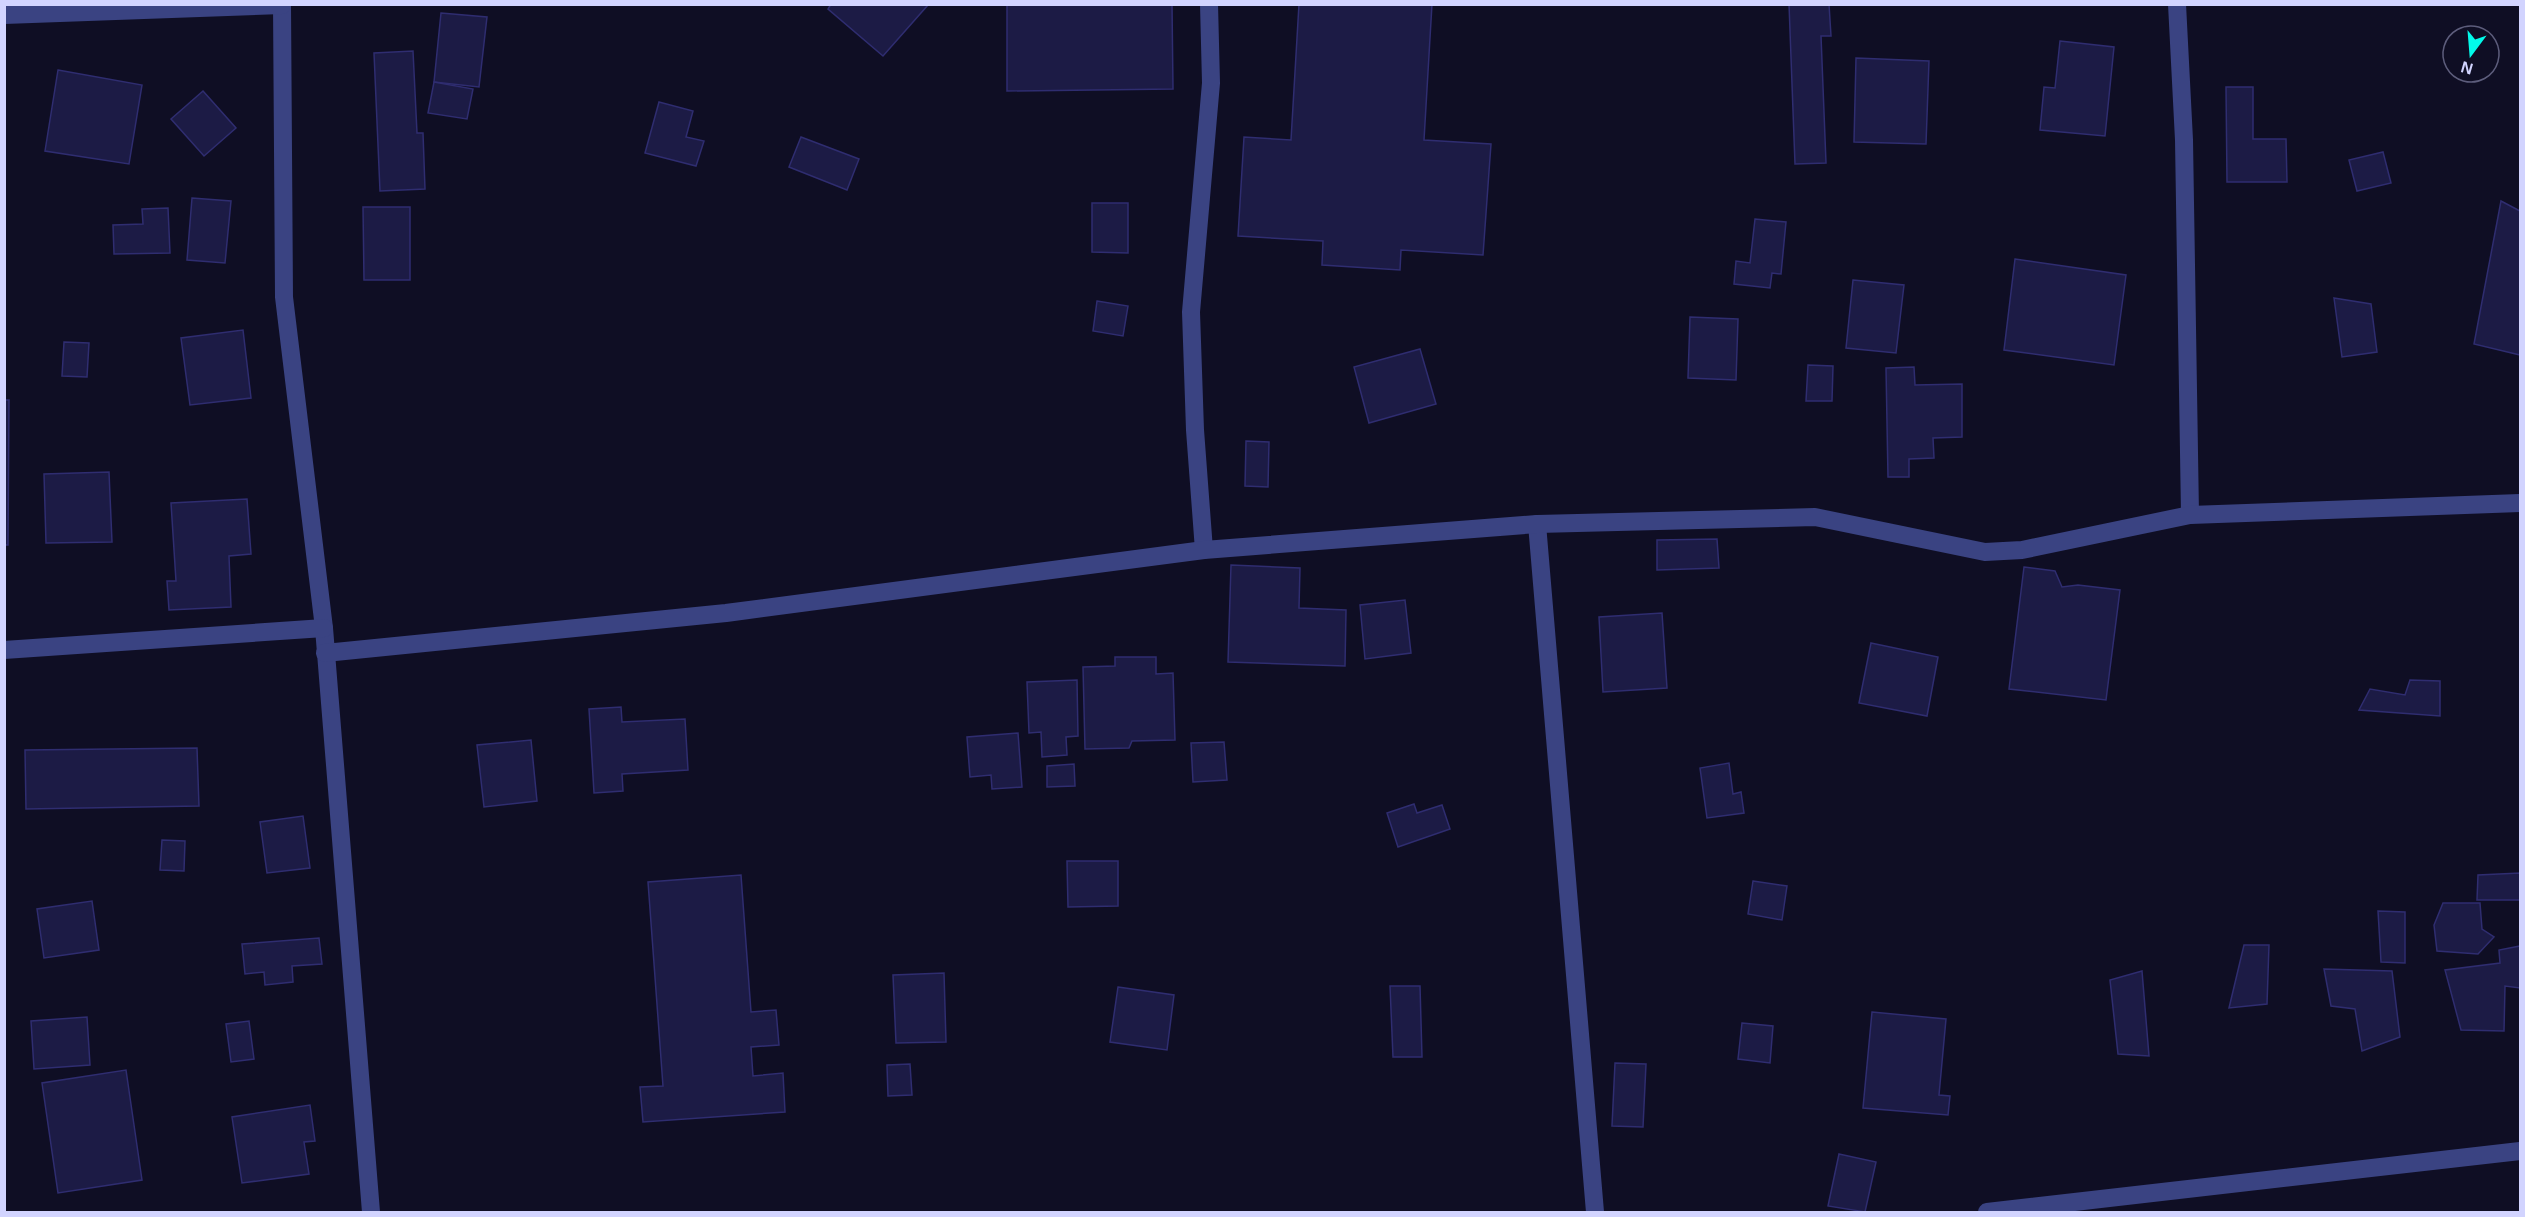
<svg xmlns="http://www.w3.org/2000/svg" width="2525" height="1217" font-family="Arial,sans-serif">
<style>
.building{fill:#1c1b45;stroke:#2f2d70;stroke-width:1.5}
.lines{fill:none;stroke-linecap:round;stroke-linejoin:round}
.minor{stroke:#3a4382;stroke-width:18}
</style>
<rect width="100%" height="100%" fill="#0f0e24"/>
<!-- building -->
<g class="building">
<polygon points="831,4 927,4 928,5 883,56 828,9"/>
<polygon points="1007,4 1172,4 1173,89 1007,91"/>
<polygon points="1299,4 1432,4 1424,140 1491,144 1483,255 1401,250 1400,270 1322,265 1323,241 1238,236 1244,137 1291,140"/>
<polygon points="1789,4 1829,4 1831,36 1821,36 1826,163 1795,164"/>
<polygon points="441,13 487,17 479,87 434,82"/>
<polygon points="2060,41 2114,47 2105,136 2040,130 2044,87 2055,88"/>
<polygon points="413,51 417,133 423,133 425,189 380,191 374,53"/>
<polygon points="1856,58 1929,61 1926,144 1854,142"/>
<polygon points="58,70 142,85 129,164 45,151"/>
<polygon points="434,82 473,89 467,119 428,113"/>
<polygon points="2226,87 2253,87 2253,139 2286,139 2287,182 2227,182"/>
<polygon points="203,91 236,128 204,156 171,119"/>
<polygon points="659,102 693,111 686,137 704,141 696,166 645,153"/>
<polygon points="801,137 859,159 847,190 789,167"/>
<polygon points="2383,152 2391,183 2357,191 2349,160"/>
<polygon points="192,198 231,201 225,263 187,260"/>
<polygon points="2501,201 2520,211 2520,355 2474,344"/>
<polygon points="1092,203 1128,203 1128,253 1092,252"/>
<polygon points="363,207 410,207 410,280 364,280"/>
<polygon points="168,208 170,253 114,254 113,225 143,224 142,209"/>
<polygon points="1755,219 1786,222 1781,274 1772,273 1770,288 1734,284 1736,261 1750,263"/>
<polygon points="2015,259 2126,275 2114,365 2004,350"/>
<polygon points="1853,280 1904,285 1896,353 1846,348"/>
<polygon points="2334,298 2371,304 2377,352 2342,357"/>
<polygon points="1097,301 1128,306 1123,336 1093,331"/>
<polygon points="1690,317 1738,319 1736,380 1688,378"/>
<polygon points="243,330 251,398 190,405 181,338"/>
<polygon points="64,342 89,343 87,377 62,376"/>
<polygon points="1420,349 1436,404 1369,423 1354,367"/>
<polygon points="1808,365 1833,366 1832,401 1806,401"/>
<polygon points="1914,367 1915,385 1962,384 1962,437 1933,438 1934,458 1909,459 1909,477 1888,477 1886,368"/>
<polygon points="4,400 9,400 8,545 4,545"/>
<polygon points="1246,441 1269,442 1268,487 1245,486"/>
<polygon points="109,472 112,542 46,543 44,474"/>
<polygon points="247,499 251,554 229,556 231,607 169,610 167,581 176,581 171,503"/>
<polygon points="1717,539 1719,568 1657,570 1657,540"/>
<polygon points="1231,565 1300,568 1299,608 1346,610 1345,666 1228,662"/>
<polygon points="2024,567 2055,571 2062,587 2078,585 2120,590 2106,700 2009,689"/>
<polygon points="1405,600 1411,653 1365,659 1360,605"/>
<polygon points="1662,613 1667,688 1603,692 1599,617"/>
<polygon points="1871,643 1938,657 1927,716 1859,703"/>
<polygon points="1115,657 1156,657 1156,674 1173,673 1175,740 1132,741 1129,748 1085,749 1083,667 1115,666"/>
<polygon points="1077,680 1078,736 1066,737 1067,755 1042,757 1041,732 1029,733 1027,682"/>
<polygon points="2410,680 2440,681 2440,716 2359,710 2370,689 2405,695"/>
<polygon points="621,707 622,722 685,719 688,770 622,774 623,791 594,793 589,709"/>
<polygon points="1018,733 1022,787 992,789 991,775 970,777 967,737"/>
<polygon points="531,740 537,801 484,807 477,745"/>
<polygon points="1224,742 1227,780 1193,782 1191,743"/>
<polygon points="197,748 199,806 26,809 25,750"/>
<polygon points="1729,763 1733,794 1741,792 1744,813 1707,818 1700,768"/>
<polygon points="1074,764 1075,786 1047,787 1047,766"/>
<polygon points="1414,804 1417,813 1442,805 1450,829 1398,847 1387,813"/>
<polygon points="303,816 310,868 267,873 260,822"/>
<polygon points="162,840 185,841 184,871 160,870"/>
<polygon points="1067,861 1118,861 1118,906 1068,907"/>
<polygon points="2520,873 2520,900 2477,900 2478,875"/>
<polygon points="741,875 751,1012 776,1010 779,1045 751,1047 753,1076 783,1073 785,1112 643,1122 640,1087 663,1086 648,882"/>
<polygon points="1753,881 1787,886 1782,920 1748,914"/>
<polygon points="92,901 99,950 44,958 37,909"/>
<polygon points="2443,903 2480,903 2482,929 2494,937 2478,954 2437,951 2434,925"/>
<polygon points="2378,911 2405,912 2405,963 2381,962"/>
<polygon points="319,938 322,964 292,966 293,982 265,985 264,972 245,974 242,944"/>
<polygon points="2244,945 2269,945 2267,1004 2229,1008"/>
<polygon points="2520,946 2520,988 2505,986 2504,1031 2461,1030 2445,970 2500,963 2499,950"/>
<polygon points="2324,969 2392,971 2400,1037 2362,1051 2355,1009 2331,1006"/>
<polygon points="2142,971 2149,1056 2118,1054 2110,980"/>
<polygon points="944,973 946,1042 896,1043 893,975"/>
<polygon points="1390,986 1420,986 1422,1057 1393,1057"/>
<polygon points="1118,987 1174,995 1167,1050 1110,1042"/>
<polygon points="1872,1012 1946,1019 1939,1095 1950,1096 1948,1115 1863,1108"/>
<polygon points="87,1017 90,1065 34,1069 31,1021"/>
<polygon points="249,1021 254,1059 231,1062 226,1024"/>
<polygon points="1742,1023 1773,1026 1770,1063 1738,1059"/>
<polygon points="1615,1063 1646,1064 1643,1127 1612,1126"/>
<polygon points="910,1064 912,1095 888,1096 887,1065"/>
<polygon points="126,1070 142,1180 58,1193 42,1083"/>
<polygon points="310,1105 315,1141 304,1142 309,1174 242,1183 232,1117"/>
<polygon points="1839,1154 1876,1162 1865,1212 1828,1206"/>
</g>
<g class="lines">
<!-- minor -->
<g class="minor">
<polyline points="282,4 284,297 324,628 371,1212"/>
<polyline points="2177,4 2184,140 2190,515"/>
<polyline points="4,15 282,5"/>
<polyline points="1537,524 1595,1212"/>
<polyline points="1204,550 1195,430 1191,312 1211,83 1209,4"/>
<polyline points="4,650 324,628"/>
<polyline points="325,653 726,613 1204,550 1537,524 1815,517 1985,552 2022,550 2190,515 2520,503"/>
<polyline points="1987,1212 2520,1151"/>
</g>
</g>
<!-- border -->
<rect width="2525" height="1217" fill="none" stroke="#d2d4ff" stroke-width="12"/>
<!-- north arrow -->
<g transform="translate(2471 54) rotate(196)"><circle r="28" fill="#0f0e24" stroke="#5d5d7c" stroke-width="1.5"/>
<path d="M0-4.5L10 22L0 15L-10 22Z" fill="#02faea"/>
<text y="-9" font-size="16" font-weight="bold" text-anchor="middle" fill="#d2d4ff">N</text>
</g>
</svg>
